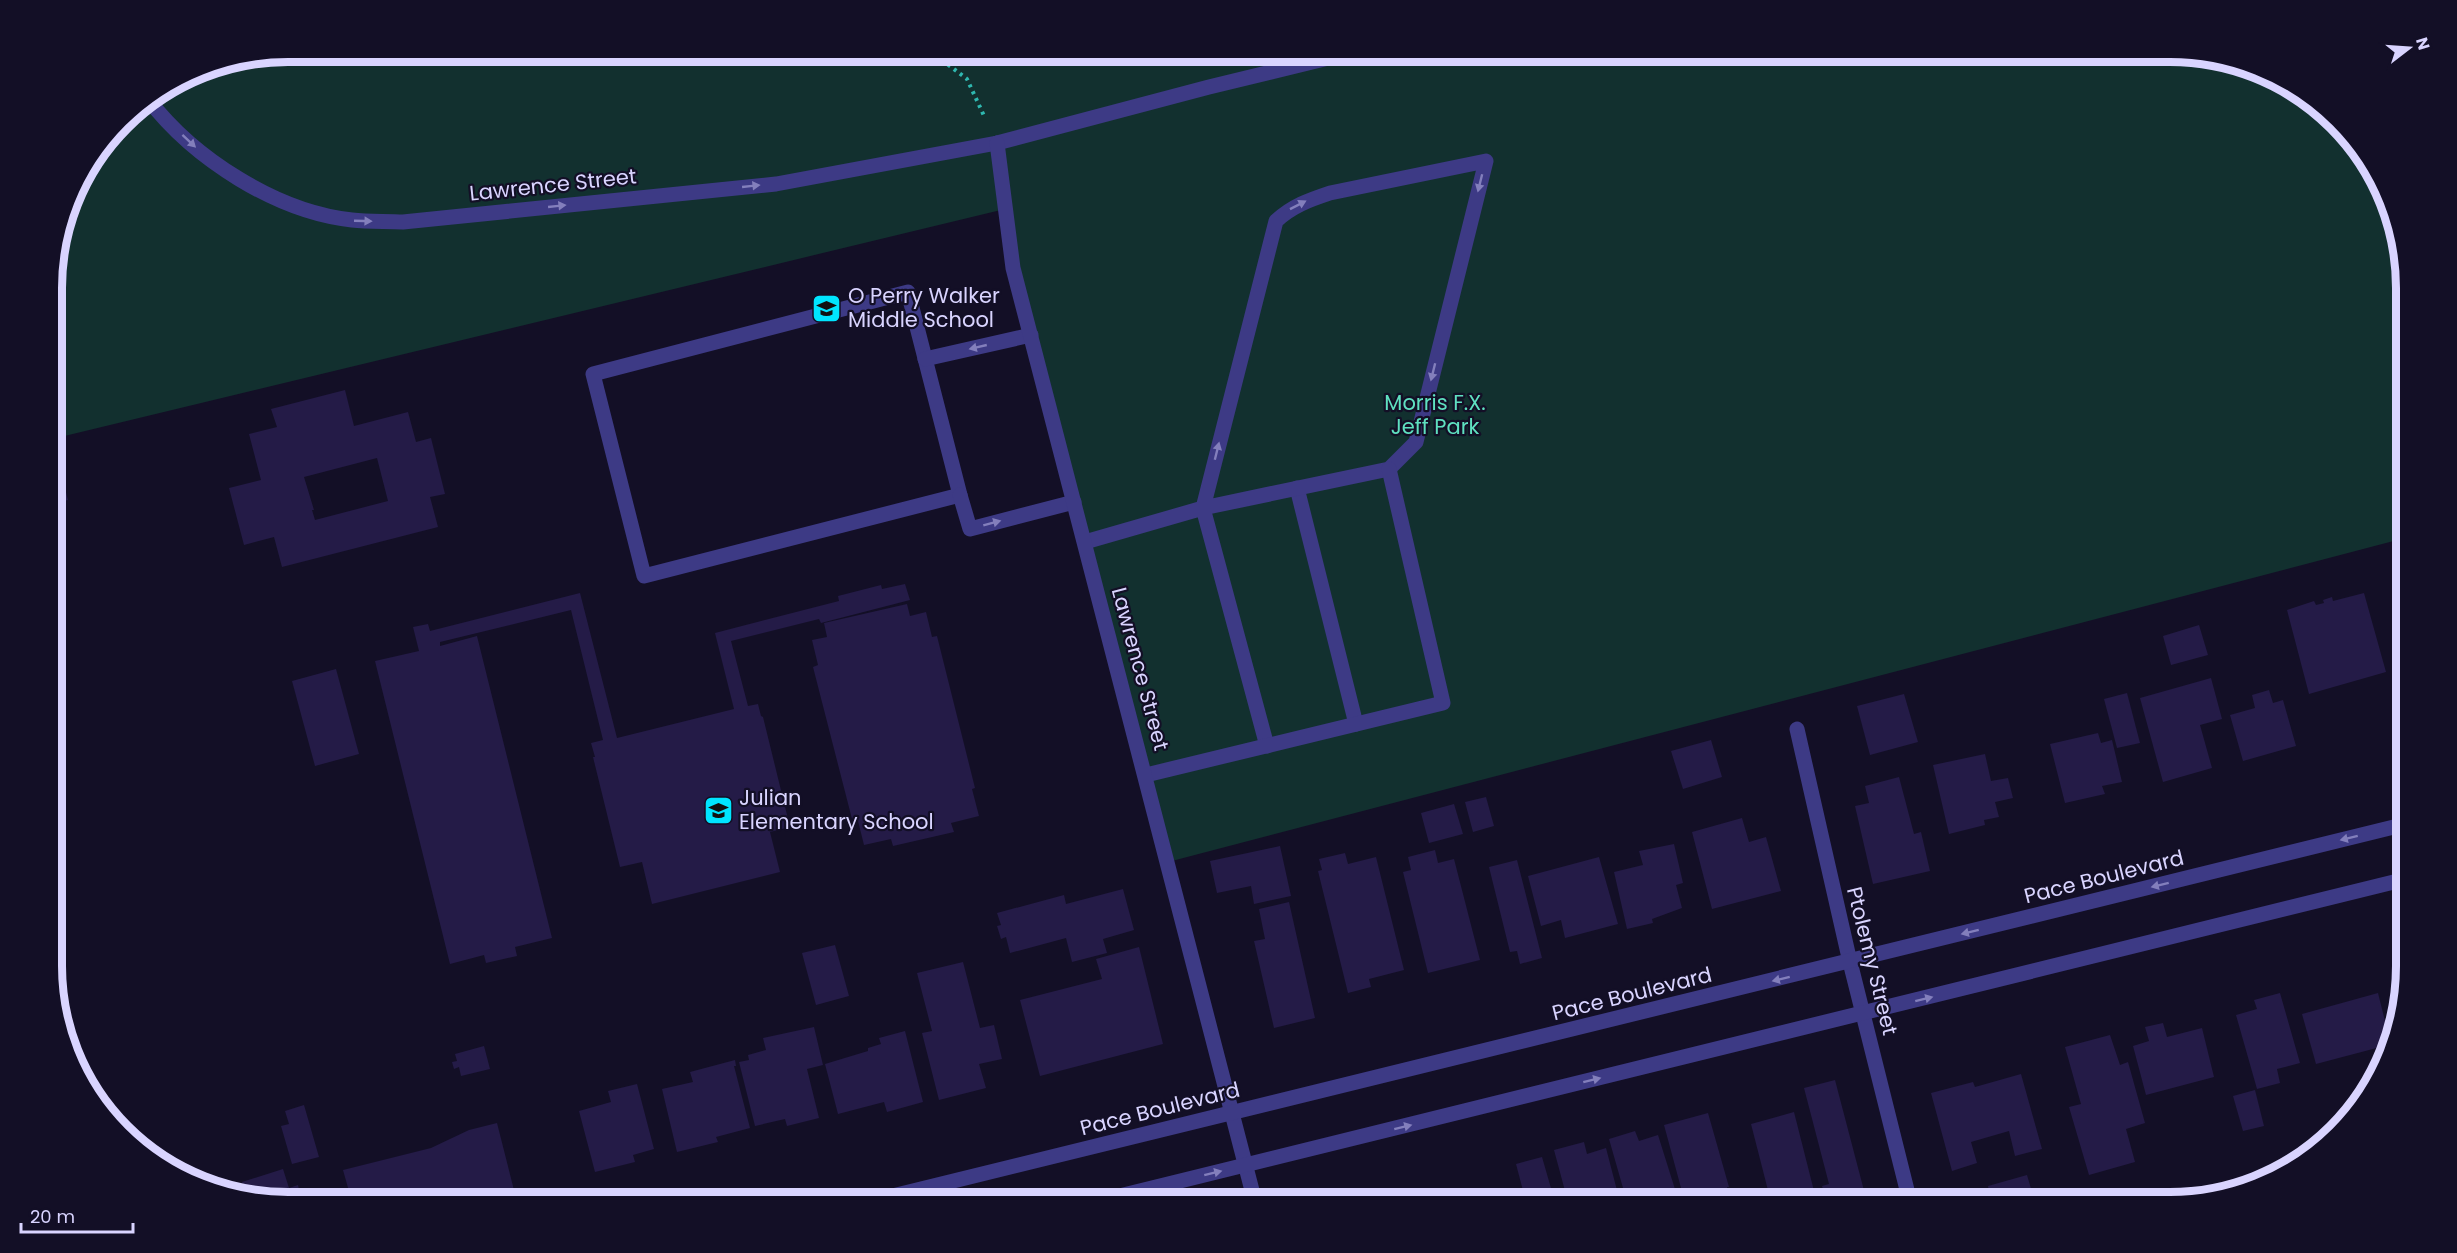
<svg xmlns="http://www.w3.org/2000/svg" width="2457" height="1253" font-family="Poppins,sans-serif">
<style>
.green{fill:#12302f}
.building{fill:#241b47;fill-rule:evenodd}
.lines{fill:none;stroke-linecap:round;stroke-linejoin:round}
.path{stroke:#2fb8b0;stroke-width:4;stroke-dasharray:3 4.5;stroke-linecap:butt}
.service{stroke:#3d3a85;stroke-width:15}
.minor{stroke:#3d3a85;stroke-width:15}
.tertiary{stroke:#3d3a85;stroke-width:15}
.oneway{fill:#837fbc}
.labels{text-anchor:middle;stroke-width:4.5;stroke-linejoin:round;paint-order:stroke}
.street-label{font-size:21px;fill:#d9d4ff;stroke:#130f26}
.poi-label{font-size:21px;fill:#d9d4ff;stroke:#130f26;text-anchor:start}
.park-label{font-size:21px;fill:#5fe0c0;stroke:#130f26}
.rim{fill:none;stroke:#d9d4ff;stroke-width:8}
</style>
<rect width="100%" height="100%" fill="#130f26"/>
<!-- green -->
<polygon class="green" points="288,51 2169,51 2274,75 2325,109 2366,156 2404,257 2405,538 1168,862 1005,209 52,439 52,272 76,183 131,110 197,69"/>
<!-- building -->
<g class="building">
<path d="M345 390 354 426 408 412 416 442 431 438 445 494 430 497 438 527 282 567 274 537 244 545 229 488 261 480 249 434 277 427 271 409ZM377 458 388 501 315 520 312 510H314L304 477Z"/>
<polygon points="61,473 68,500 52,504 52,475"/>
<polygon points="905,584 910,600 821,623 819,619 731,641 748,706 758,704 761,716 763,717 790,827 770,832 780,872 652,904 642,862 620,867 593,757 595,757 591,743 603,740 571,610 440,642 440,646 477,636 552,938 515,947 517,956 486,963 484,955 450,964 375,661 419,651 413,627 428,624 430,631 580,593 617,738 734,709 715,633 839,601 838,596 881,585 882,589"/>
<polygon points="2364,593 2386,672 2309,694 2287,610 2314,601 2316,605 2324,603 2323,600 2332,597 2333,601"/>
<polygon points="907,604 910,616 926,612 932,637 937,636 975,788 972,789 979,816 951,823 954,832 893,846 891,839 864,845 857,817 852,819 813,667 818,665 812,640 827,637 824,623"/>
<polygon points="2199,625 2208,655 2171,665 2163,636"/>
<polygon points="336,669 359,754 315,766 292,681"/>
<polygon points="2211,678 2222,719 2200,725 2212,768 2163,782 2140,698"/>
<polygon points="2269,690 2273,703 2283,700 2296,746 2243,761 2230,715 2255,708 2252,695"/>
<polygon points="2127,693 2140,743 2117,748 2104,699"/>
<polygon points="1904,694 1918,742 1870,755 1857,706"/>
<polygon points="2098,733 2101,743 2112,740 2122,782 2102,786 2105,794 2065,803 2050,744"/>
<polygon points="1711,740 1722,777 1683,789 1671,751"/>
<polygon points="1985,754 1991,781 2008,778 2013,798 1995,802 1999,817 1984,820 1985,825 1949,834 1933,765"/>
<polygon points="1899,777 1914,834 1921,832 1930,871 1873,884 1855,806 1869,803 1865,786"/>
<polygon points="1486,797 1494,826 1473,832 1465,802"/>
<polygon points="1454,804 1463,834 1429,843 1421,813"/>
<polygon points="1742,818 1749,842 1766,837 1781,891 1712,909 1692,832"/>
<polygon points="1674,844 1683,883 1676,885 1682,908 1652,919 1653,923 1627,929 1614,872 1643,865 1639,851"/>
<polygon points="1280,846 1291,896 1254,904 1251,886 1217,893 1210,861"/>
<polygon points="1435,850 1438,863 1454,859 1480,960 1428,973 1403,872 1411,870 1408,857"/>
<polygon points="1345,853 1348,864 1376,857 1404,970 1369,979 1371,987 1348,993 1318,871 1322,870 1319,859"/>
<polygon points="1599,857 1618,924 1565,938 1561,920 1541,926 1528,876"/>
<polygon points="1517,860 1542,958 1520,964 1517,951 1510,952 1489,867"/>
<polygon points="1123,889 1134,930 1103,939 1107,953 1072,962 1066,938 1010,953 1006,937 1001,939 997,926 1001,925 997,913 1064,895 1066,904"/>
<polygon points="1289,902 1315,1018 1274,1028 1254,941 1265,939 1259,909"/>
<polygon points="835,945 849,996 816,1005 802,953"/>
<polygon points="1139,947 1163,1044 1040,1076 1020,1000 1102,979 1096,959"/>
<polygon points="963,962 980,1028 994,1025 1002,1059 979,1064 986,1088 939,1100 922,1033 932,1031 917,973"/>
<polygon points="2280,993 2300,1063 2277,1069 2280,1083 2257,1089 2236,1015 2257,1009 2254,1000"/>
<polygon points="2378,993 2389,1037 2388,1045 2316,1064 2302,1014"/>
<polygon points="2163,1023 2167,1037 2202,1028 2214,1077 2146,1095 2133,1046 2149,1041 2145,1027"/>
<polygon points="814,1027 823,1065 807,1069 819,1118 787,1126 785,1119 755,1126 739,1062 749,1060 748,1055 766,1050 763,1038"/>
<polygon points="905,1031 923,1102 887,1112 884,1102 838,1114 825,1064 868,1051 868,1048 881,1044 879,1038"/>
<polygon points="2110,1035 2120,1065 2128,1062 2145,1123 2126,1129 2135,1162 2089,1175 2069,1107 2081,1104 2065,1047"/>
<polygon points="484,1046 490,1069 461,1076 459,1067 454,1069 452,1062 457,1061 455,1054"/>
<polygon points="735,1060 736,1066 734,1066 750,1128 716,1137 718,1142 677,1152 662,1089 693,1082 690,1072"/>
<polygon points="2021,1074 2042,1149 2015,1156 2009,1131 1971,1142 1977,1163 1952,1171 1931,1093 1973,1082 1975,1087"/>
<polygon points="1835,1080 1867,1202 1827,1202 1822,1186 1829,1184 1804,1088"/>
<polygon points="637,1084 654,1149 633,1155 635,1162 595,1172 579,1111 611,1102 608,1091"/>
<polygon points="2255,1090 2264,1126 2243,1131 2233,1096"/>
<polygon points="304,1105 319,1157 292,1164 281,1126 289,1124 285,1111"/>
<polygon points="1794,1112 1814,1191 1771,1202 1751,1124"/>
<polygon points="1708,1113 1729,1187 1727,1187 1731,1202 1695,1202 1693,1197 1684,1199 1664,1125"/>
<polygon points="497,1123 517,1202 439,1202 437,1189 388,1202 352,1202 343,1170 431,1148 469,1130"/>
<polygon points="1635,1131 1639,1141 1658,1135 1679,1202 1627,1202 1609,1139"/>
<polygon points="1584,1142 1587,1154 1606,1148 1620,1202 1568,1202 1554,1150"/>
<polygon points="1542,1157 1555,1202 1526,1202 1516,1164"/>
<polygon points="283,1169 289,1188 298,1185 300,1194 311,1190 314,1202 288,1202 245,1192 242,1182"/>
<polygon points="2027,1175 2035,1202 1991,1202 1988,1186"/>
</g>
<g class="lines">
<!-- path -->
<polyline class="path" points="930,51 967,79 985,118"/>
<!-- service -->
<g class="service">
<polygon points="908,292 960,495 644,576 593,374"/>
<polyline points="925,359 1031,335"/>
<polyline points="1297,488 1356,724"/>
<polyline points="960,495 970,529 1074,502"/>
<path d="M1085 542 1203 508 1389 469 1416 442 1486 161 1330 193C1309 200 1292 206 1276 221L1203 508 1267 746"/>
<polyline points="1146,775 1443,703 1389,469"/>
</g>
<!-- minor -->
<g class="minor">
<path d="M148 99C194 159 277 212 352 220 369 222 386 221 403 222L776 184 997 143 1209 87 1357 51"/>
<polyline points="997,143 1013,268 1255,1202"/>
<polyline points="1797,729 1850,962 1910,1202"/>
</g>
<!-- tertiary -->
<g class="tertiary">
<polyline points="868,1202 2406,824"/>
<polyline points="1095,1202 2406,879"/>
</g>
</g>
<!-- one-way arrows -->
<defs><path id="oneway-solid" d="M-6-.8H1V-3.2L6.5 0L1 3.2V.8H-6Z" transform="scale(1.5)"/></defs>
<g class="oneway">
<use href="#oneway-solid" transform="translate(189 141) rotate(43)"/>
<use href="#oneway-solid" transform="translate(1480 183) rotate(104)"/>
<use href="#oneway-solid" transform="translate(751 186) rotate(-6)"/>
<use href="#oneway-solid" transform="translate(1298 205) rotate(-27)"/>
<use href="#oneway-solid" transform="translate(557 206) rotate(-6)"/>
<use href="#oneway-solid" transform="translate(363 221) rotate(2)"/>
<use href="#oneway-solid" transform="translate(978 347) rotate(167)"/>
<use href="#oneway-solid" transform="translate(1433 372) rotate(104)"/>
<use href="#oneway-solid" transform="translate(1217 451) rotate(-76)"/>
<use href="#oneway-solid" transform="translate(992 523) rotate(-15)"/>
<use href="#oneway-solid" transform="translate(2349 838) rotate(166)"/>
<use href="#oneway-solid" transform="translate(2160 885) rotate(166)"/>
<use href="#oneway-solid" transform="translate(1970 932) rotate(166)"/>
<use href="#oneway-solid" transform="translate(1781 979) rotate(166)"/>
<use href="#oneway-solid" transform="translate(1924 999) rotate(-14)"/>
<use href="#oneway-solid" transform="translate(1592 1080) rotate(-14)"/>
<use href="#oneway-solid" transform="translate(1403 1127) rotate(-14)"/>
<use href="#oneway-solid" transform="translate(1213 1173) rotate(-14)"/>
</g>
<!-- icons -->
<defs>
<symbol id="school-square" viewBox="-11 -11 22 22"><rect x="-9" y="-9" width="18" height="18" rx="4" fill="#00e5ff" stroke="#130f26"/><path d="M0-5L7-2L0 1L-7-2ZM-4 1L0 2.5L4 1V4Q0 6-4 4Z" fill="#111"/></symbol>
</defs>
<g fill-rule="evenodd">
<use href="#school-square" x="810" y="292" width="33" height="33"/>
<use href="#school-square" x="702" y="794" width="33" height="33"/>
</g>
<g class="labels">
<!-- street labels -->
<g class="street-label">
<text transform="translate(553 185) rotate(-6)" y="7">Lawrence Street</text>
<text transform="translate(1140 669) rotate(75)" y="7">Lawrence Street</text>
<text transform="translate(2104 877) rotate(-14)" y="7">Pace Boulevard</text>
<text transform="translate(1872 961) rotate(76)" y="7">Ptolemy Street</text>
<text transform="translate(1632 994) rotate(-14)" y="7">Pace Boulevard</text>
<text transform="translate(1160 1109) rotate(-14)" y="7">Pace Boulevard</text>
</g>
<!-- poi labels -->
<g class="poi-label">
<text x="848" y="303">O Perry Walker<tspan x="848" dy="24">Middle School</tspan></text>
<text x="739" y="805">Julian<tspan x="739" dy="24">Elementary School</tspan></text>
</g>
<!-- park labels -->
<g class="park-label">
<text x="1435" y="410">Morris F.X.<tspan x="1435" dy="24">Jeff Park</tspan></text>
</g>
</g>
<!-- crop -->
<path d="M0 0H2457V1253H0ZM288 62H2170A226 226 0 0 1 2396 288V966A226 226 0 0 1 2170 1192H288A226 226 0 0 1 62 966V288A226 226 0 0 1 288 62Z" fill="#130f26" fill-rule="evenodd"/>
<path class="rim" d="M288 62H2170A226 226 0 0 1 2396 288V966A226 226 0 0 1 2170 1192H288A226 226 0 0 1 62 966V288A226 226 0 0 1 288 62Z"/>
<!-- north arrow -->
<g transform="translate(2409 48) rotate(73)" stroke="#130f26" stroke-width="4.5" paint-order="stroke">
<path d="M0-4.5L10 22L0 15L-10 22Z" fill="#d9d4ff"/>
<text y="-9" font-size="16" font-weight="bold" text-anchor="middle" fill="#d9d4ff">N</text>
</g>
<!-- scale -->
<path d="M21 1223v9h112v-9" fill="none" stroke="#d9d4ff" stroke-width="3"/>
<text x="30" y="1223" font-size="18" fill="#d9d4ff" stroke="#130f26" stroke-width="4.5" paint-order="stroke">20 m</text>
</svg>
